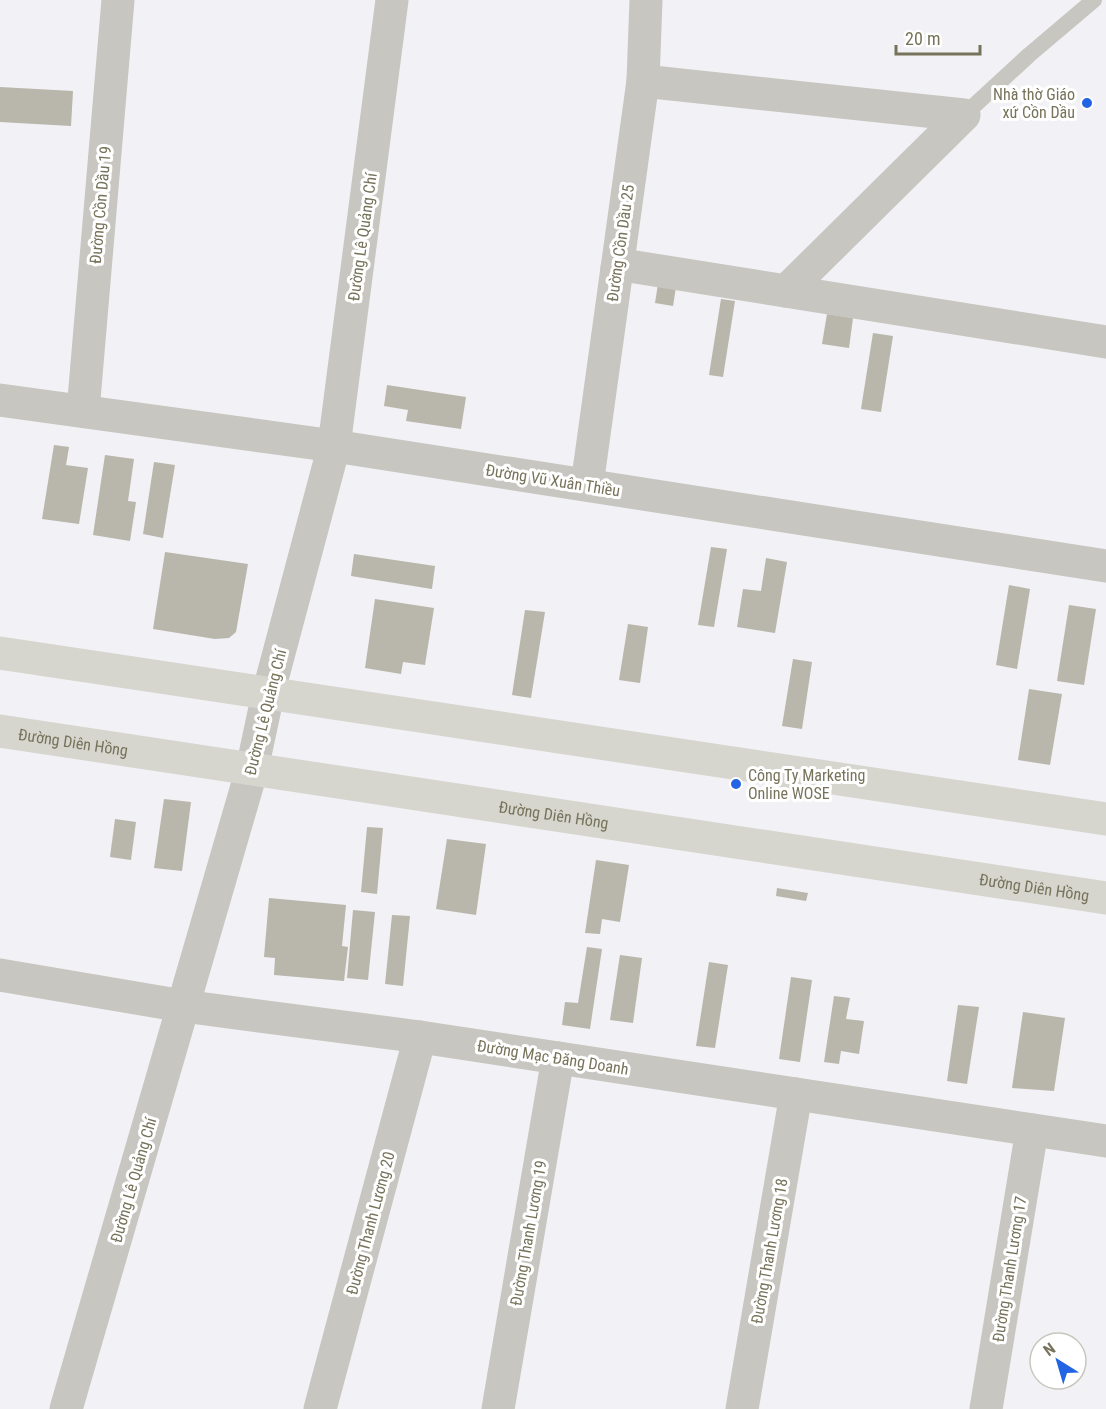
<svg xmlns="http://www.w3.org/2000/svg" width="1106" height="1409" font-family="'Roboto Condensed',sans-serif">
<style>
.building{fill:#b9b6ab}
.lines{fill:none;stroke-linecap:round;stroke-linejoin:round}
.lane{stroke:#c7c6c0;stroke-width:16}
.street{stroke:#c7c6c0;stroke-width:33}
.secondary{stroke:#d6d5ce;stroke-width:33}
.poi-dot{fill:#2264e4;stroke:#fff;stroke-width:2}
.labels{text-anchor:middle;stroke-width:6;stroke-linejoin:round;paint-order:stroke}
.poi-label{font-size:16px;fill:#77735b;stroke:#fff;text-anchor:end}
.street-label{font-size:16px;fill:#77735b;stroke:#fff}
</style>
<rect width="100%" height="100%" fill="#f2f1f5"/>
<!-- building -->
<g class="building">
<polygon points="0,87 73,91 71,126 0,122"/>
<polygon points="658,284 676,287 673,306 655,303"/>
<polygon points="721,299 735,301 723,377 709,375"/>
<polygon points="827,314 853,318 849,348 822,344"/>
<polygon points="873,333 893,336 881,412 861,409"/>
<polygon points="387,385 466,397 461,429 406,421 408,410 384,406"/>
<polygon points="54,445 69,447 66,465 88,468 79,524 42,519"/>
<polygon points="105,455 134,459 128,501 136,502 130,541 93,535"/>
<polygon points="154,462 175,465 163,538 143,534"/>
<polygon points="711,547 727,549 714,627 698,625"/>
<polygon points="165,552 248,564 236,632 229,638 215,639 153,629"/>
<polygon points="354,554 435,566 432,589 351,576"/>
<polygon points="766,558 787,562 775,633 737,627 743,589 761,591"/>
<polygon points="1009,585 1030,589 1017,669 996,665"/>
<polygon points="375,599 434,608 425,665 403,662 401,674 365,668"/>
<polygon points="1069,605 1096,609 1084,685 1057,681"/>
<polygon points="525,610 545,612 531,698 512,695"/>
<polygon points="628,624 648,627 640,683 619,680"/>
<polygon points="793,659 812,662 802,729 782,726"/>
<polygon points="1029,689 1062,694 1050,765 1018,760"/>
<polygon points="164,799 191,802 182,871 154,868"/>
<polygon points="115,819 136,822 131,860 110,857"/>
<polygon points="367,827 383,828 377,894 361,892"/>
<polygon points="447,839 486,844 476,915 436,909"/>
<polygon points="596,860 629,865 620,922 602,919 600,934 585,933"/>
<polygon points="777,888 808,893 806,901 776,896"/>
<polygon points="269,898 346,905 342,946 348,947 344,981 274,975 275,958 264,957"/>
<polygon points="353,910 375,912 368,980 347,978"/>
<polygon points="392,915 410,916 403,986 385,984"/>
<polygon points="587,947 602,949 590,1029 562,1025 565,1002 578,1003"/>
<polygon points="620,955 642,958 633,1023 610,1020"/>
<polygon points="709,962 728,965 715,1048 696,1046"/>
<polygon points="791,977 812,980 800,1062 779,1059"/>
<polygon points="834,996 850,998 846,1019 864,1021 859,1054 841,1051 839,1064 824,1062"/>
<polygon points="958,1005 979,1007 967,1084 947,1081"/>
<polygon points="1023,1012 1065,1018 1054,1091 1012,1088"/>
</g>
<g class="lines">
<!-- lane -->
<polyline class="lane" points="964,115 1029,55 1094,0"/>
<!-- street -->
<g class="street">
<polyline points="643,81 964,115 786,291"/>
<polyline points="617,268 629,266 1106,342"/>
<polyline points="0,400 334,446 1106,566"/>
<polyline points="83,411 118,0"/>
<polyline points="587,485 643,81 646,0"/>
<polyline points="0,975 183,1006 420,1037 1106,1141"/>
<polyline points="66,1409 252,769 268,694 334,446 392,0"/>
<polyline points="320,1409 420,1037"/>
<polyline points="498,1409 558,1058"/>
<polyline points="742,1409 796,1094"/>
<polyline points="986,1409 1032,1130"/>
</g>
<!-- secondary -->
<g class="secondary">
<polyline points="0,653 1106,819"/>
<path id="s1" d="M0 731 1106 898"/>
</g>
</g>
<!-- markers -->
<g class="poi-dot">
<circle cx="1087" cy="103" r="6"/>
<circle cx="736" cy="784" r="6"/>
</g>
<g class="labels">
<!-- poi labels -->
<g class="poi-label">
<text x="1075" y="100">Nhà thờ Giáo<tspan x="1075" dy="18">xứ Cồn Dầu</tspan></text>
<text x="748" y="781" text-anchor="start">Công Ty Marketing<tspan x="748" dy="18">Online WOSE</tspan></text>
</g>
<!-- street labels -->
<g class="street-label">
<text transform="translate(100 205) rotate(-85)" y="6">Đường Cồn Dầu 19</text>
<text transform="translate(362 237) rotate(-82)" y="6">Đường Lê Quảng Chí</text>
<text transform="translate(620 243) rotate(-82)" y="6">Đường Cồn Dầu 25</text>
<text transform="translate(553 480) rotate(9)" y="6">Đường Vũ Xuân Thiều</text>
<text transform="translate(265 712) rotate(-76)" y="6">Đường Lê Quảng Chí</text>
<text dy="6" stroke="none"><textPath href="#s1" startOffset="74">Đường Diên Hồng</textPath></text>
<text dy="6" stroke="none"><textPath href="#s1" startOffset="560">Đường Diên Hồng</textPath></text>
<text dy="6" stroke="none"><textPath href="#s1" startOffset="1046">Đường Diên Hồng</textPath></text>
<text transform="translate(553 1057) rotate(9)" y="6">Đường Mạc Đăng Doanh</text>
<text transform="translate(133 1180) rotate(-74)" y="6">Đường Lê Quảng Chí</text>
<text transform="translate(370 1223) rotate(-75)" y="6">Đường Thanh Lương 20</text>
<text transform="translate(528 1233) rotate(-80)" y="6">Đường Thanh Lương 19</text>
<text transform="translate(769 1251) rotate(-80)" y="6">Đường Thanh Lương 18</text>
<text transform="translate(1009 1269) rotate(-81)" y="6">Đường Thanh Lương 17</text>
</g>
</g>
<!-- north arrow -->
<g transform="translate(1058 1361) rotate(323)"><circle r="28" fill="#ffffff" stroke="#c9c7bd" stroke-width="1.5"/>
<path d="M0-4.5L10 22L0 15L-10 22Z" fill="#2264e4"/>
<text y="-9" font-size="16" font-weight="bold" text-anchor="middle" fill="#77735b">N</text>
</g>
<!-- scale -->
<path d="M896 45v9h84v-9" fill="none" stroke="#77735b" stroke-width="3"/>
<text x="905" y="45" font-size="18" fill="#77735b" stroke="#ffffff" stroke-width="4.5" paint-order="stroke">20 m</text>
</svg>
